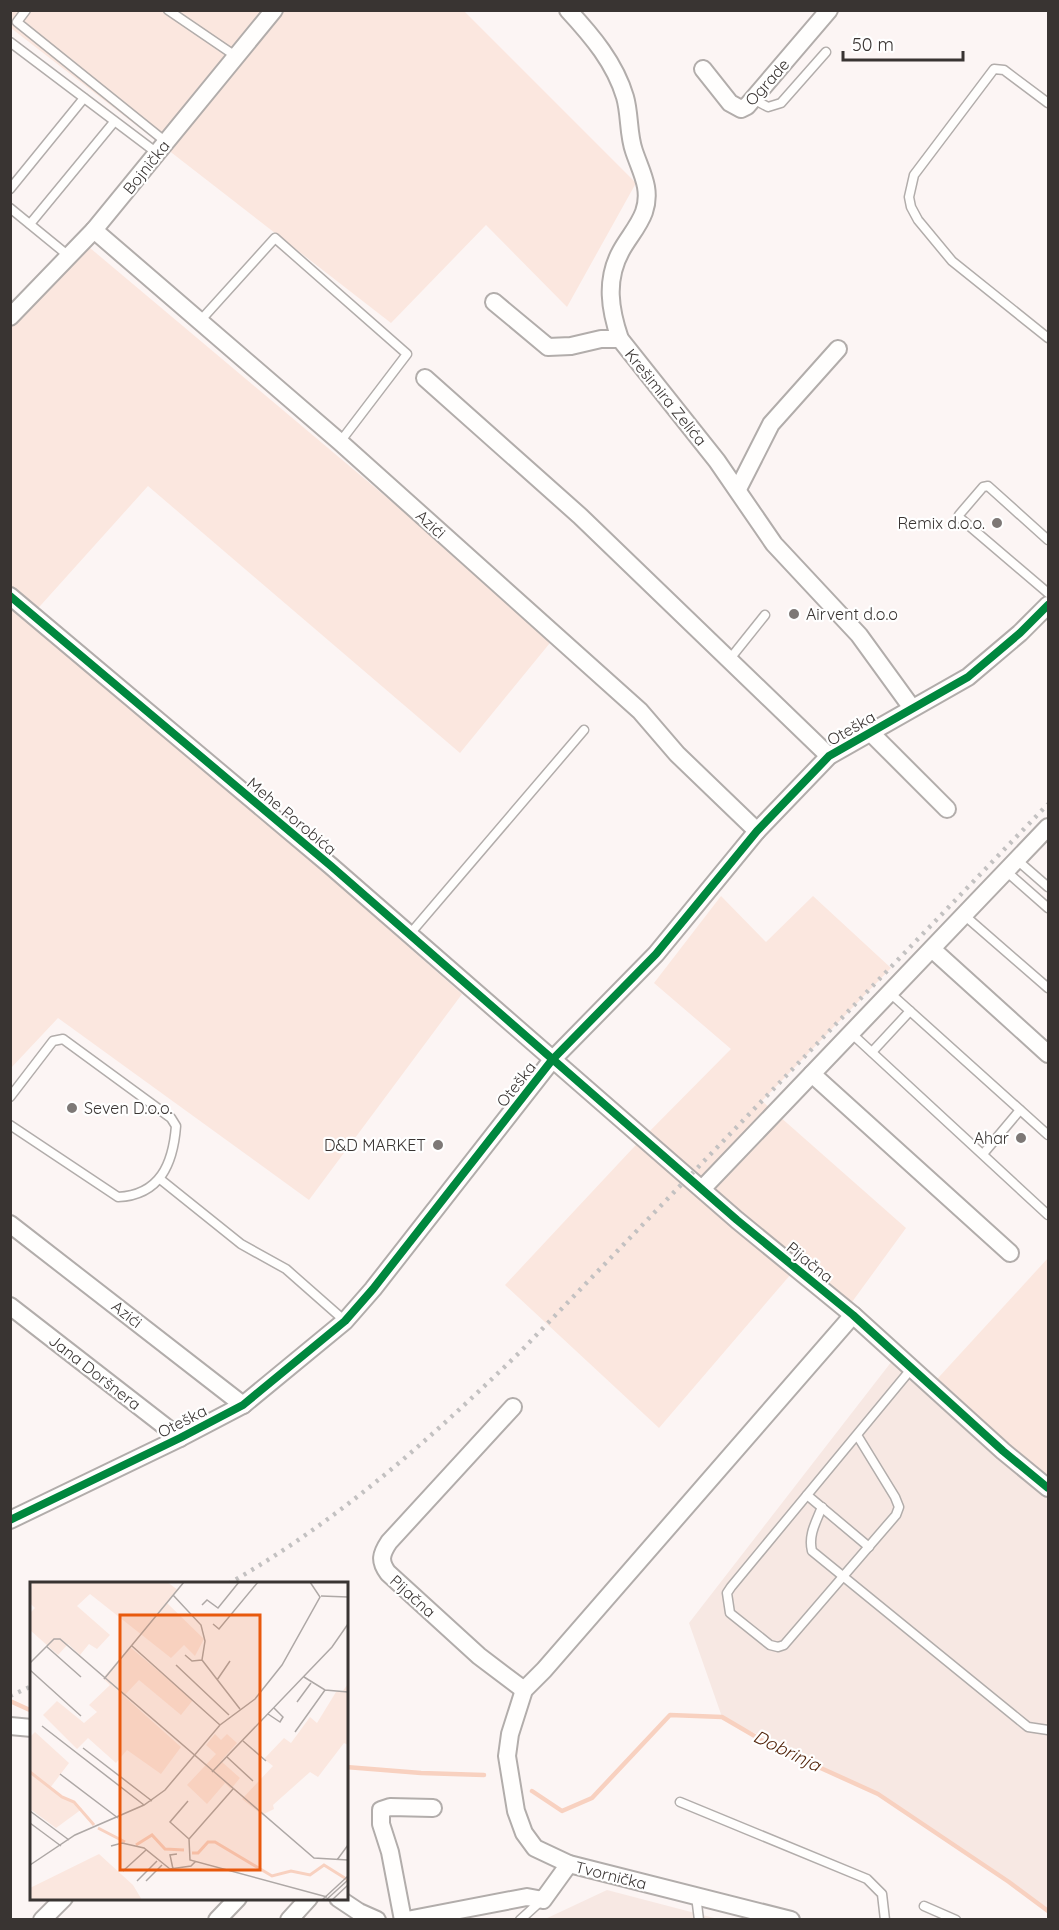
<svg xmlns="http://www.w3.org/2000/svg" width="1059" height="1930" font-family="Quicksand,sans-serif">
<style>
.built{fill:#f7e8e3}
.green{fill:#fbe7df}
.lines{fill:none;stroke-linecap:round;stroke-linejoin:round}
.stream{stroke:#f8d1c0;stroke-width:4.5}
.service-casing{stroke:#b2adab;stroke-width:11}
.minor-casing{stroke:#b2adab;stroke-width:20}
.service{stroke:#fffefd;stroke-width:8}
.minor{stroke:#fffefd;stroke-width:16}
.rail{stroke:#c3c1c1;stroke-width:4.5;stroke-dasharray:3 6;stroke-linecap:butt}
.cycleway-casing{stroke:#fff;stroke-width:11}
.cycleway{stroke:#00873e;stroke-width:8}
.poi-dot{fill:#7d7876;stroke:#fff;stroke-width:2}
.labels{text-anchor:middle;stroke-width:4.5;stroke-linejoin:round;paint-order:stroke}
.street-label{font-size:16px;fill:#393432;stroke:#fff}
.poi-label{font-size:16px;fill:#393432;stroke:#fff;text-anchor:end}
.water-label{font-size:18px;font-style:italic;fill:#4e1f05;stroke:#fff}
.inset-river{fill:none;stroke:#f8d1c0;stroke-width:3}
.inset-road{fill:none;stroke:#aea8a6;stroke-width:1.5}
.view{fill:#e8590c;fill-opacity:0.15;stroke:#e8590c;stroke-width:3}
.inset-edge{fill:none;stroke:#393432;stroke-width:3}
</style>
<rect width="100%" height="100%" fill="#fcf5f4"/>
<!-- built -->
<g class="built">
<polygon points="892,1361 1048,1486 1048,1911 1009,1882 878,1794 722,1717 689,1623"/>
<polygon points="607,1890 718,1919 543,1920"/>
</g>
<!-- green -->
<g class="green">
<polygon points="10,11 464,11 636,183 567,307 486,225 391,323 11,28"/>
<polygon points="77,237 554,638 460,753 148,486 32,615 462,994 309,1200 58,1018 11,1068 11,317"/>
<polygon points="721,896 766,942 813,896 891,968 762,1101 906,1228 844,1313 797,1267 659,1428 505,1285 633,1148 731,1049 654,983"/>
<polygon points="1048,1258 1048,1486 928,1389"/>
</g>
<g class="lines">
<!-- stream -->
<g class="stream">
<polyline points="10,1701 32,1711"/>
<polyline points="346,1767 421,1773 484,1775"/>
<polyline points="532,1791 562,1811 592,1798 670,1715 722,1717 770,1745 878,1794 1009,1882 1048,1911"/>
</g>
<defs>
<g id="service">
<polyline points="26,10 17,22 166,142"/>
<polyline points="168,10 237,57"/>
<polyline points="10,42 157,153"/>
<polyline points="753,99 768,107 781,103 826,52"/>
<polyline points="1048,103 1004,70 994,69 914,175 909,197 911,207 918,220 952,261 1048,338"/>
<polyline points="10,189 84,98"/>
<polyline points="10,208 70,257"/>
<polyline points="30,224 114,122"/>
<polyline points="200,321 275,238 407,354 340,442"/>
<polyline points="1048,540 988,486 983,487 959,515 960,518 1048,593"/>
<polyline points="729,660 765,615"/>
<polyline points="1017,860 1048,887"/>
<polyline points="1006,871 1048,908"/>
<polyline points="964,915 1048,988"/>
<polyline points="409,935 584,730"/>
<polyline points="890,993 1048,1135"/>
<polyline points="851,1033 1048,1215"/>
<polyline points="872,1052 910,1011"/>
<path d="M10 1097 53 1041 63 1039 171 1118 176 1126C173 1164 160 1195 118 1197L10 1125"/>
<polyline points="983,1154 1020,1110"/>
<polyline points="160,1179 241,1244 286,1269 345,1321"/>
<polyline points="857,1435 895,1497 899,1507 896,1515 784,1645 778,1647 770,1645 730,1613 727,1593 731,1587 912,1368"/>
<polyline points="807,1495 869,1547"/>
<path d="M822 1507C816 1522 808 1535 812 1551L1028 1727 1048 1730"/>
<polyline points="680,1802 867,1879 882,1894 885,1920"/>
<polyline points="696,1896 699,1920"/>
<polyline points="924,1906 956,1920"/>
<polyline points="520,1920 542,1900"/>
</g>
<g id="minor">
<path d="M568 10C592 36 615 63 625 97 630 114 628 134 634 151 641 172 652 189 644 212 639 226 628 238 621 251 605 280 610 310 620 339L717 461 774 544 859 635 912 708"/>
<polyline points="703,69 730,103 741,109 747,106 829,10"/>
<polyline points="94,230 340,442 640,711 677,754 757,831"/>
<polyline points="494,302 548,347 571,346 601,339 620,339"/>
<polyline points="10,317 94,230 274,10"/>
<polyline points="425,378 580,516 829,756"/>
<polyline points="738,489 771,424 838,349"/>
<polyline points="10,596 331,866 737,1220 853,1315 1003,1451 1048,1488"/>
<polyline points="870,732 947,809"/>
<polyline points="932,949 1048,1054"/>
<polyline points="812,1074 1010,1253"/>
<polyline points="702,1189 1048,827"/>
<polyline points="10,1224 243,1405"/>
<polyline points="10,1306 180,1438"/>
<path d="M513 1407 389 1542C381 1554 379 1561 388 1573L479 1656 524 1690"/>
<polyline points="10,1520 180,1438 243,1405 345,1321 373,1289 552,1060 656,954 757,831 829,756 968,677 1020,633 1048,605"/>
<polyline points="10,1726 32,1728"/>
<polyline points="338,1898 359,1912 377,1920"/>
<polyline points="42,1920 64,1898"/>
<polyline points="217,1920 238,1898"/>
<polyline points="289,1920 309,1898"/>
<polyline points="403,1920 390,1852 381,1824 381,1810 390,1807 433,1808"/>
<polyline points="407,1920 527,1897 543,1900 569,1864"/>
<polyline points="791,1920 569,1864 535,1848 524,1833 516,1811 507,1756 510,1734 524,1690 544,1670 853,1315"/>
</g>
</defs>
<!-- service casing -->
<use href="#service" class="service-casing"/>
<!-- minor casing -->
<use href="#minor" class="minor-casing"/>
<!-- service -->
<use href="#service" class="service"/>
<!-- minor -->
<use href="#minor" class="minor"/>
<!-- rail -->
<g class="rail">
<path d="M228 1584C340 1520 428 1441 520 1352L1048 804"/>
<polyline points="10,1696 32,1686"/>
</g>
<defs>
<g id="cycleway">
<polyline points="10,596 331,866 737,1220 853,1315 1003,1451 1048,1488"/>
<polyline points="10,1520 180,1438 243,1405 345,1321 373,1289 552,1060 656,954 757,831 829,756 968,677 1020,633 1048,605"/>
</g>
</defs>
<!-- cycleway casing -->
<use href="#cycleway" class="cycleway-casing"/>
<!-- cycleway -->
<use href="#cycleway" class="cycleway"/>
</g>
<!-- markers -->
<g class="poi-dot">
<circle cx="997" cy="523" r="6"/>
<circle cx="794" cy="614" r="6"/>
<circle cx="72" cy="1108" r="6"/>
<circle cx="1021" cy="1138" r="6"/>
<circle cx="438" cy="1145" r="6"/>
</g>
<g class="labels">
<!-- street labels -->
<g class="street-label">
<text transform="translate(767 82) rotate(-48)" y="6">Ograde</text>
<text transform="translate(146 167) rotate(-51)" y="6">Bojnička</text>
<text transform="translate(666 397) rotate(51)" y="6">Krešimira Zelića</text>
<text transform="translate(431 524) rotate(42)" y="6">Azići</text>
<text transform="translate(851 728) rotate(-30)" y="6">Oteška</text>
<text transform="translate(292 816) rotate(40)" y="6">Mehe Porobića</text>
<text transform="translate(516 1084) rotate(-52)" y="6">Oteška</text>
<text transform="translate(810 1262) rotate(39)" y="6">Pijačna</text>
<text transform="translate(127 1314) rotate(38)" y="6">Azići</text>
<text transform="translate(95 1372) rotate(38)" y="6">Jana Doršnera</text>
<text transform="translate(182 1421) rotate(-27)" y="6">Oteška</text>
<text transform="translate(413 1596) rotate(42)" y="6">Pijačna</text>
<text transform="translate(611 1875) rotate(14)" y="6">Tvornička</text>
</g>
<!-- poi labels -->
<g class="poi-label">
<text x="985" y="529">Remix d.o.o.</text>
<text x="806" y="620" text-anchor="start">Airvent d.o.o</text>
<text x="84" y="1114" text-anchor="start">Seven D.o.o.</text>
<text x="1009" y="1144">Ahar</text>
<text x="426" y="1151">D&amp;D MARKET</text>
</g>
<!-- water labels -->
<g class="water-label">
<text transform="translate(787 1751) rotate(26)" y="6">Dobrinja</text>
</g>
</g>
<!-- overview -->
<g transform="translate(30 1582)">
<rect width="318" height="318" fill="#fcf5f4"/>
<path d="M2 0H137L148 8 137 21 174 57 165 74 154 63 141 76 60 12 47 24 80 53 67 67 59 62 50 73 38 62 28 73 0 48V31L5 26 0 21ZM100 65 163 118 151 133 109 98 94 114 151 165 131 192 97 168 86 181 58 156 47 167 13 133 27 119 54 141 67 130 59 123 80 103 73 96ZM318 102V163L314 161 288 195 280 190 243 223 244 227 232 233 212 217 243 184 234 177 254 156 261 161 280 135 287 141 306 110H312ZM5 150 39 181 20 206 52 227 26 246 0 227V155ZM185 152 191 158 197 152 207 161 191 179 210 196 201 207 195 201 177 222 157 203 186 172 176 163ZM69 272 103 303 112 318H0V306Z" fill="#fbe7df"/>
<path class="inset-river" d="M0 190 32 215 44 220 64 243M68 246 95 260M106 263 122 253 135 267 154 268M162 271H168L178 260H185L242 294 261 289 280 293 294 283 318 298"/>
<path class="inset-road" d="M143 13 171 43 175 59 172 78 210 127M291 14 318 15M172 23 177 18 188 26 209 0M183 42 189 47 228 0M16 64 51 95M102 64 190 143M155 73 162 79 172 78M0 81 24 57H30L284 276 318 278M146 83 199 133M0 88 51 134M274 95 295 108 318 110M74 97 154 0M187 98 200 79M267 120 281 101M238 132 250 140 253 135 244 126M12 144 114 223M265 150 295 108M213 159 236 179M53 166 122 219M197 175 223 199M182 190 302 65 318 42M30 192 88 236M203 207 159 257 160 278 297 315M158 219 140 240 159 257M0 229 39 258M0 241 31 264M81 264 92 261 114 266 140 287 161 284 165 280M307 278 318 263M0 283 45 253 114 223 135 208 190 143 225 117 252 83 290 15 280 0M143 287 140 273 147 272M93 289 116 268M107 299 127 279M116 299 132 283M292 318 318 294M296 318 318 298M302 318 318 303"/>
<path class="view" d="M90 33H230V288H90Z"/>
<rect width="318" height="318" class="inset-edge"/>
</g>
<!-- border -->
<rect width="1059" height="1930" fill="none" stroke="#393432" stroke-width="24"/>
<!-- scale -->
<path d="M843 51v9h120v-9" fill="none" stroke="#393432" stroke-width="3"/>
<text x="852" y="51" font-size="18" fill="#393432" stroke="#ffffff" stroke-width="4.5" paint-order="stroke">50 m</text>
</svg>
